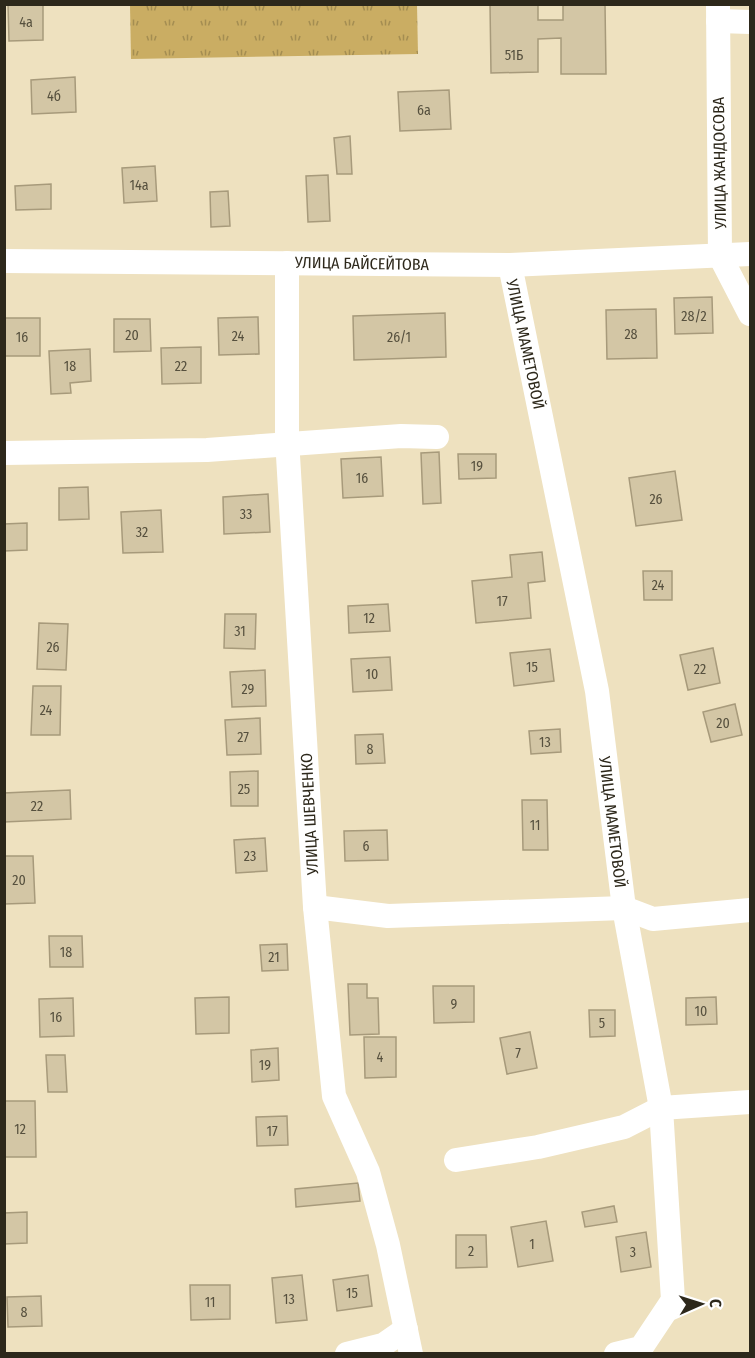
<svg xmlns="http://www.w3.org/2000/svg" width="755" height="1358" font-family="'Fira Sans Condensed',sans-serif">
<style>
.grass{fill:url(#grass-tufts)}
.building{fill:#d3c6a5;stroke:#a79a7b;stroke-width:1.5}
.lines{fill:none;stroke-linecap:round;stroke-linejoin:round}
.minor{stroke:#fff;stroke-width:24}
.labels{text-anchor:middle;stroke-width:4.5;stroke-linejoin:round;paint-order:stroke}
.number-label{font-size:14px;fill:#56503e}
.street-label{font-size:16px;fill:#2d281b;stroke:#fff}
</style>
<defs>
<pattern id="grass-tufts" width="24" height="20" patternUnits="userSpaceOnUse" patternTransform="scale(1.5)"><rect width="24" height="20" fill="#caad63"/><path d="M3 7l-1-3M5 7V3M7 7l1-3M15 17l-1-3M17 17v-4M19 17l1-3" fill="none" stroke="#a48d51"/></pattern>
</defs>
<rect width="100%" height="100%" fill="#eee1bf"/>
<!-- grass -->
<polygon class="grass" points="130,5 417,5 418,54 131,59"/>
<!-- building -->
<g class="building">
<polygon points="8,4 43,4 43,40 9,41"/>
<polygon points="490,4 538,4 538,20 563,20 563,4 605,4 606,74 561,74 561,38 538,39 538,72 491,73"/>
<polygon points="75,77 76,112 32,114 31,80"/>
<polygon points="449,90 451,129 400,131 398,92"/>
<polygon points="350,136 352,174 337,174 334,138"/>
<polygon points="155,166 157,201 124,203 122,168"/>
<polygon points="328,175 330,221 308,222 306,176"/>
<polygon points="51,184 51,209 16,210 15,186"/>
<polygon points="228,191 230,226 211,227 210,192"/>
<polygon points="712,297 713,333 675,334 674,298"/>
<polygon points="656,309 657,358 607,359 606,310"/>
<polygon points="445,313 446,357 354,360 353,316"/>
<polygon points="258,317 259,354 219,355 218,318"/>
<rect x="4" y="318" width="36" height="38"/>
<polygon points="114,319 150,319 151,351 114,352"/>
<polygon points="201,347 201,383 162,384 161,348"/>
<polygon points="90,349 91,381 70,383 71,393 51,394 49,351"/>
<polygon points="439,452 441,503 423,504 421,453"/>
<polygon points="458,454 496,454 496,478 459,479"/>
<polygon points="381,457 383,496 343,498 341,459"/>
<polygon points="675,471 682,520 636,526 629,478"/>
<polygon points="88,487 89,519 59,520 59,488"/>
<polygon points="268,494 270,532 224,534 223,497"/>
<polygon points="161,510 163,552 123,553 121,512"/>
<polygon points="27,523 27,550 4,551 4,524"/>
<polygon points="542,552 545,581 528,583 531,618 476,623 472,581 512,577 510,555"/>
<polygon points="643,571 672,571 672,600 644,600"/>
<polygon points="388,604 390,631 349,633 348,606"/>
<polygon points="225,614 256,614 255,649 224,648"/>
<polygon points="39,623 68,624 66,670 37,669"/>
<polygon points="713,648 720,683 688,690 680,655"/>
<polygon points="550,649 554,681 514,686 510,653"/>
<polygon points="390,657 392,690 353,692 351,659"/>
<polygon points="265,670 266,706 232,707 230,672"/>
<polygon points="33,686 61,686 60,735 31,735"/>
<polygon points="735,704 742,735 711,742 703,712"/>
<polygon points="260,718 261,754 227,755 225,720"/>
<polygon points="560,729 561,752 531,754 529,731"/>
<polygon points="383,734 385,763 356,764 355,735"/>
<polygon points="258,771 258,806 231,806 230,772"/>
<polygon points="70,790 71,819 4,822 4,793"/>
<polygon points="522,800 547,800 548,850 523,850"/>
<polygon points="387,830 388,860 345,861 344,831"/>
<polygon points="265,838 267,871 236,873 234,840"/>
<polygon points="4,856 33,856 35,903 4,904"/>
<polygon points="49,936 82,936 83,967 50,967"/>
<polygon points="287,944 288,970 262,971 260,945"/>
<polygon points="348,984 367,984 367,998 378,998 379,1034 350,1035"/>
<polygon points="433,986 474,986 474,1022 434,1023"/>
<polygon points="229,997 229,1033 196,1034 195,998"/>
<polygon points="716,997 717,1024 686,1025 686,998"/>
<polygon points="73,998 74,1036 40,1037 39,999"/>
<polygon points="589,1010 615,1010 615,1036 590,1037"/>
<polygon points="530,1032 537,1068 507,1074 500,1038"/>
<polygon points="364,1037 396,1037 396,1077 365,1078"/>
<polygon points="278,1048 279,1080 252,1082 251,1050"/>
<polygon points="46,1055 65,1055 67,1092 48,1092"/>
<polygon points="4,1101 35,1101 36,1157 4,1157"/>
<polygon points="287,1116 288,1145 257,1146 256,1117"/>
<polygon points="358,1183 360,1201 296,1207 295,1189"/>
<polygon points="614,1206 617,1222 585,1227 582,1212"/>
<polygon points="27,1212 27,1243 4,1244 4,1213"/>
<polygon points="546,1221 553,1261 518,1267 511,1227"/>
<polygon points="646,1232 651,1267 621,1272 616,1237"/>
<polygon points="456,1235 486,1235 487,1267 456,1268"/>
<polygon points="302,1275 307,1320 276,1323 272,1278"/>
<polygon points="368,1275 372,1306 337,1311 333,1280"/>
<polygon points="190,1285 230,1285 230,1319 191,1320"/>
<polygon points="41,1296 42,1326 8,1327 7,1297"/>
</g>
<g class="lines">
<!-- minor -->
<g class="minor">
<polyline points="718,4 720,256 750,314"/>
<polyline points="718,21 750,22"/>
<polyline points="4,261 510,265 750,254"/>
<polyline points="287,263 287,439 315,907 334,1096 368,1172 388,1245 411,1354"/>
<polyline points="510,265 597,691 624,908 661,1108 673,1300 641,1348 616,1354"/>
<polyline points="4,453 207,450 401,436 437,437"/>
<polyline points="315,907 388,916 624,908 653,919 750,910"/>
<polyline points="456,1160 538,1147 624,1127 661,1108 750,1102"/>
<polyline points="347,1354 383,1345 406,1329"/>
</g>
</g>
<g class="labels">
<!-- number labels -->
<g class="number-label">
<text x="26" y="27">4а</text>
<text x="514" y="60">51Б</text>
<text x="54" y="101">4б</text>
<text x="424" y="115">6а</text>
<text x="139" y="190">14а</text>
<text x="694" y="321">28/2</text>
<text x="631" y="339">28</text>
<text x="132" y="340">20</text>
<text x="238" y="341">24</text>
<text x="22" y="342">16</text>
<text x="399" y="342">26/1</text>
<text x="70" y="371">18</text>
<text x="181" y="371">22</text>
<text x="477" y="471">19</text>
<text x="362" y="483">16</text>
<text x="656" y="504">26</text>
<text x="246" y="519">33</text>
<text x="142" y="537">32</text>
<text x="658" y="590">24</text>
<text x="502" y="606">17</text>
<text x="369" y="623">12</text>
<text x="240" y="636">31</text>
<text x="53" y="652">26</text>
<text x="532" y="672">15</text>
<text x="700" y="674">22</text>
<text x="372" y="679">10</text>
<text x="248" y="694">29</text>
<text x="46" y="715">24</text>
<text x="723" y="728">20</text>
<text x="243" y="742">27</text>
<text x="545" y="747">13</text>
<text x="370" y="754">8</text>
<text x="244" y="794">25</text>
<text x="37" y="811">22</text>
<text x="535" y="830">11</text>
<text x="366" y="851">6</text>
<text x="250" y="861">23</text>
<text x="19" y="885">20</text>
<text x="66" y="957">18</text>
<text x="274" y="962">21</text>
<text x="454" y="1009">9</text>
<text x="701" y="1016">10</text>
<text x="56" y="1022">16</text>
<text x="602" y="1028">5</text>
<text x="518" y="1058">7</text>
<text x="380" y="1062">4</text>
<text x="265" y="1070">19</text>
<text x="20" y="1134">12</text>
<text x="272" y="1136">17</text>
<text x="532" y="1249">1</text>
<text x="471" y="1256">2</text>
<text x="633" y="1257">3</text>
<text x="352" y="1298">15</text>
<text x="289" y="1304">13</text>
<text x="210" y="1307">11</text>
<text x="24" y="1317">8</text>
</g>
<!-- street labels -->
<g class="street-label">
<text transform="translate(719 163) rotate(-91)" y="6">УЛИЦА ЖАНДОСОВА</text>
<text transform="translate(362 263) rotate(1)" y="6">УЛИЦА БАЙСЕЙТОВА</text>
<text transform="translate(526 344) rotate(78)" y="6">УЛИЦА МАМЕТОВОЙ</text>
<text transform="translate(309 814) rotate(-93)" y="6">УЛИЦА ШЕВЧЕНКО</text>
<text transform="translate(613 822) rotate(83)" y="6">УЛИЦА МАМЕТОВОЙ</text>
</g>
</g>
<!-- border -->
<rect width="755" height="1358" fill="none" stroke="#2d281b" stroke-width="12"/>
<!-- north arrow -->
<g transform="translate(701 1304) rotate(87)" stroke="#ffffff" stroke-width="4.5" paint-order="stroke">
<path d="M0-4.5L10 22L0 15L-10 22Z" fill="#2d281b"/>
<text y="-9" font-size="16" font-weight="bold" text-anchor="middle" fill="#2d281b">С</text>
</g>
</svg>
